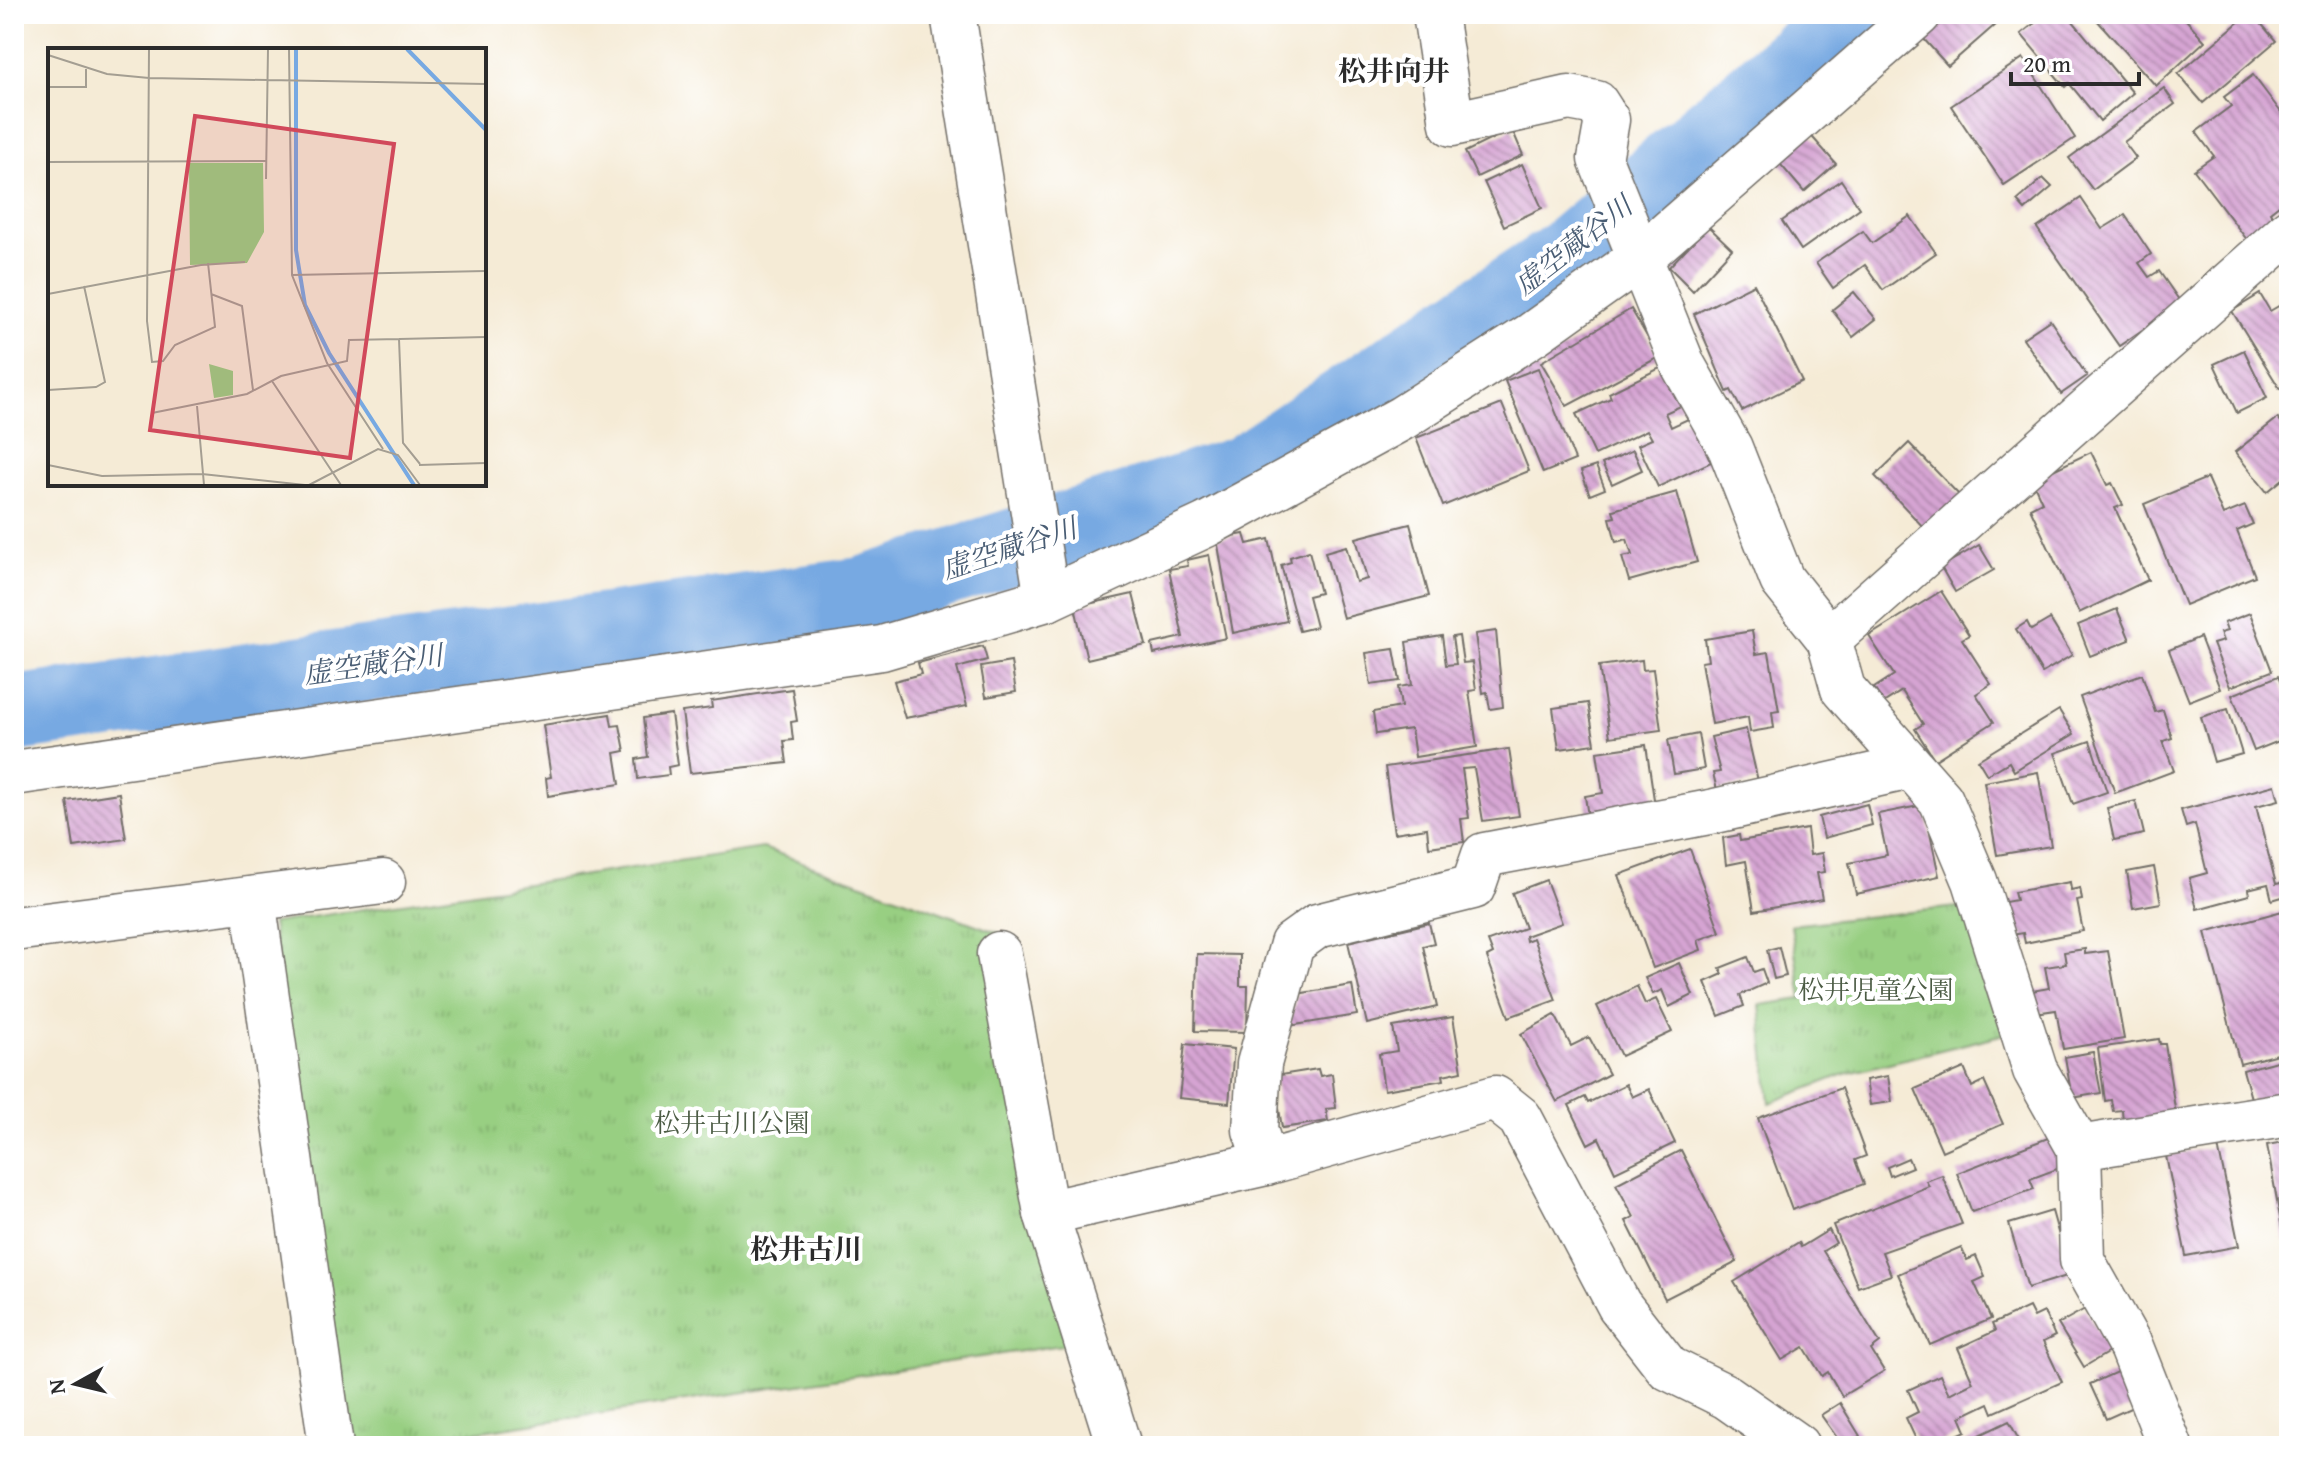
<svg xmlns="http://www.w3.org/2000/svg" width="2303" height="1460" font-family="'Gentium Book Plus','Noto Serif JP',serif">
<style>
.park{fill:url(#park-tufts);stroke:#627d56;stroke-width:2}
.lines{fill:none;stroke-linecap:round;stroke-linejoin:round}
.river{stroke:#77a9e2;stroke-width:76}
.building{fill:url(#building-back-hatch)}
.minor-casing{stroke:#726e67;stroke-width:47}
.minor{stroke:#fff;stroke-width:44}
.labels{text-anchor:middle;stroke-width:8;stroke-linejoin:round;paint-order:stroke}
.park-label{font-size:26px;fill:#4c5c45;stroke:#fff}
.neighbourhood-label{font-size:28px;font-weight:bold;fill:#2b2b2b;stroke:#fff}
.water-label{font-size:28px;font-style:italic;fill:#495d74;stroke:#fff}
.inset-river{fill:none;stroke:#77a9e2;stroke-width:4}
.inset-road{fill:none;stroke:#a49e92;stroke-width:2}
.view{fill:#d1495b;fill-opacity:0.15;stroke:#d1495b;stroke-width:4}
.inset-edge{fill:none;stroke:#2b2b2b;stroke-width:4}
</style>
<defs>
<pattern id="park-tufts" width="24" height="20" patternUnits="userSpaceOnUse" patternTransform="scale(2)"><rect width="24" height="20" fill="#98cf82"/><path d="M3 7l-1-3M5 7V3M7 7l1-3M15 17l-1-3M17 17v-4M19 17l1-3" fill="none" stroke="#83b270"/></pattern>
<pattern id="building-back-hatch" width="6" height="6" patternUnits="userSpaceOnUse" patternTransform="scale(2)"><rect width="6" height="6" fill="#d6a4d3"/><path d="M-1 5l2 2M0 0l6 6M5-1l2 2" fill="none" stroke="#ae86ab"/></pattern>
</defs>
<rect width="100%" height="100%" fill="#fff"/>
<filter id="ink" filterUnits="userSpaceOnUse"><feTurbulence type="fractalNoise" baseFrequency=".0125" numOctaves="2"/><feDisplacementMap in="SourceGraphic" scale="16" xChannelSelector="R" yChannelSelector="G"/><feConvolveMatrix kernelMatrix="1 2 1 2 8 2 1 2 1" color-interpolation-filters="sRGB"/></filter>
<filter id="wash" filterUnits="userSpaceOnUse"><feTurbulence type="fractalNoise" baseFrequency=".006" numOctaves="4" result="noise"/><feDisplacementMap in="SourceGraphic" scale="32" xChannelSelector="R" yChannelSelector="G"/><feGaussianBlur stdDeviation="1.8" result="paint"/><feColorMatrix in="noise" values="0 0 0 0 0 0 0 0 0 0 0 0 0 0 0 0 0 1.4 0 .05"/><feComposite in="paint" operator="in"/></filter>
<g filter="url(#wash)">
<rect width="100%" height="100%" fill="#f5ebd6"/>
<!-- park -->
<g class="park">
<polygon points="763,848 1007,936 1076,1343 381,1446 344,1446 272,923"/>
<polygon points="1966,906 2005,1034 1845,1074 1770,1103 1760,1005 1802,999 1791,925"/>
</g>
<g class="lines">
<!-- river -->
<polyline class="river" points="14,714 862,595 1244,473 1566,257 1852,14"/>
</g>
<g id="blocks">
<!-- building -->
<g class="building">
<polygon points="1949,14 1985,14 1995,25 1948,66 1922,37"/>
<polygon points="2046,14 2067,14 2133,93 2100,121 2069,83 2065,87 2021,34"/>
<polygon points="2101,14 2181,14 2205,41 2156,86 2096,19"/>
<polygon points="2248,14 2253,14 2276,41 2203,103 2178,74"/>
<polygon points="2023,58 2075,138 2004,185 1951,106"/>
<polygon points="2253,75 2289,123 2289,197 2270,212 2275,220 2248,241 2194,170 2214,156 2196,132 2231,106 2224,97"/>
<polygon points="2164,88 2175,104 2124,142 2136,158 2093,190 2069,158"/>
<polygon points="1512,129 1523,155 1477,177 1465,152"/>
<polygon points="1807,131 1836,164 1804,192 1776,159"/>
<polygon points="1522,164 1542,208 1504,226 1484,182"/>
<polygon points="2043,178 2052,187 2025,210 2017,201"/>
<polygon points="1841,180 1860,208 1801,250 1782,221"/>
<polygon points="2081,198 2102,229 2125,215 2151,254 2139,263 2149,277 2159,271 2181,303 2119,346 2037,228"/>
<polygon points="1910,216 1936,253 1883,290 1865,265 1833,288 1816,263 1863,231 1872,243"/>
<polygon points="1708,226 1732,249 1693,291 1669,267"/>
<polygon points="1754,284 1802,381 1742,411 1731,390 1727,392 1694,314"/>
<polygon points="1854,292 1876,319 1853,337 1832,310"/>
<polygon points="2260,294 2270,311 2289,300 2289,384 2280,389 2232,311"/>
<polygon points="1631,309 1659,357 1567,406 1541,362"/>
<polygon points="2050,320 2087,376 2061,394 2023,338"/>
<polygon points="2244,350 2267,398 2237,413 2214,364"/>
<polygon points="1664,366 1683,405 1665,413 1671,427 1690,418 1711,462 1658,487 1638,445 1652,439 1647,430 1595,455 1576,414 1611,398 1609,393"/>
<polygon points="1538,368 1575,460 1543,473 1505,381"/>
<polygon points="1502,404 1529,471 1443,506 1416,438"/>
<polygon points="2278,418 2289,433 2289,474 2267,492 2235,452"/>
<polygon points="1909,443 1962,498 1927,531 1875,476"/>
<polygon points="1633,450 1642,470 1612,484 1602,464"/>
<polygon points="2091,452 2107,485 2112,483 2123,505 2115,508 2148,580 2079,613 2030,508 2042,502 2032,480"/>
<polygon points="1596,466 1605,489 1590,495 1581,471"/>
<polygon points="2207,478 2223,515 2245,506 2253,524 2237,531 2255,576 2185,605 2144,504"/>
<polygon points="1677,492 1697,562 1629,581 1622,557 1632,555 1627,539 1616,542 1610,518 1615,517 1613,510"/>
<polygon points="1410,524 1429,596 1343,618 1325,552 1346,546 1356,582 1367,579 1356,538"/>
<polygon points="1244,534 1247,544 1269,539 1287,621 1233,633 1217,539"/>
<polygon points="1979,545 1994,570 1955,592 1941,567"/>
<polygon points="1309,551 1320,593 1308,596 1316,627 1299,631 1281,565 1291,562 1290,557"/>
<polygon points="1209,555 1226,638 1154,654 1152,644 1183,637 1169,569 1188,566 1187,560"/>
<polygon points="1941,591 1969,635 1962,639 1991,684 1976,694 1994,722 1935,760 1915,729 1923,724 1902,691 1883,703 1874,688 1894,675 1869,636"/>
<polygon points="1133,594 1146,645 1087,659 1075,607"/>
<polygon points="2117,609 2130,640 2090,656 2078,625"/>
<polygon points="2250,613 2272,671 2230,687 2213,644 2223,641 2220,633 2227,631 2224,623"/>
<polygon points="2050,619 2072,655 2042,673 2016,629 2027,622 2031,630"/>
<polygon points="1496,631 1503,707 1490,709 1487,692 1483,693 1475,634"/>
<polygon points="1752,631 1756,654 1769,652 1779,711 1772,712 1774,728 1750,732 1748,717 1712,724 1701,662 1708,661 1705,639"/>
<polygon points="1442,636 1446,665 1456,664 1452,637 1459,636 1463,663 1472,662 1476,690 1469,691 1477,747 1415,757 1411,729 1376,734 1373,712 1401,707 1398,687 1412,685 1406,642"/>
<polygon points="2200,637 2220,689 2189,701 2169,650"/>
<polygon points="983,646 987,660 957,668 967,706 905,718 894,681 921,674 918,663"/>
<polygon points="1394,649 1400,681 1371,685 1366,653"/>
<polygon points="1642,660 1643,670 1653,669 1661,730 1610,737 1599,666"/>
<polygon points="1011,662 1016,692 986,697 981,667"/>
<polygon points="2142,674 2155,712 2163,710 2172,738 2163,741 2174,771 2115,793 2080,697"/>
<polygon points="2278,676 2289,703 2289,737 2254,751 2232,695"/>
<polygon points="792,689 797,721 791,722 793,740 784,741 787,763 690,773 682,712 712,708 711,701"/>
<polygon points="1588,703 1595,744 1559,749 1553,708"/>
<polygon points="2228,709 2242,754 2214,762 2201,717"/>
<polygon points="2059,710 2074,734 2014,771 2009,762 1987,775 1978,760"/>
<polygon points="610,714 612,726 620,725 625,751 615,753 620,784 548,796 546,778 551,777 543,725"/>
<polygon points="671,714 678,765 668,767 669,775 638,779 636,759 648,757 643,718"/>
<polygon points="1746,729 1758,781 1717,790 1713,773 1720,772 1711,737"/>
<polygon points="1698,734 1704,769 1674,774 1668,740"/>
<polygon points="2090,741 2107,792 2073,804 2055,753"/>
<polygon points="1646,745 1655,806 1589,824 1585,796 1603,793 1597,752"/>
<polygon points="1509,749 1519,816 1483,821 1474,768 1462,769 1469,818 1461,819 1464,842 1429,847 1427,828 1394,833 1385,767"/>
<polygon points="2038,772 2051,846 1997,855 1984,782"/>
<polygon points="2275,785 2279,800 2256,806 2276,884 2286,882 2289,895 2272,900 2268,884 2248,889 2249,895 2197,909 2189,878 2207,873 2195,824 2186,827 2181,810"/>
<polygon points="119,793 126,839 74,847 67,801"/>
<polygon points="2136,801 2144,834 2114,840 2107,808"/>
<polygon points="1867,804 1872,825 1824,838 1819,817"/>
<polygon points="1924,805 1939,876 1856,894 1849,863 1887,855 1878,814"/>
<polygon points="1807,829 1810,855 1822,853 1825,872 1817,873 1822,899 1754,911 1746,861 1726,865 1723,838 1739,835 1740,841"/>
<polygon points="1690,849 1720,932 1698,940 1701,950 1653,968 1619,875"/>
<polygon points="2154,867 2161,903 2133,908 2127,872"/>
<polygon points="1546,880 1562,923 1525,936 1526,941 1533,938 1556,1000 1509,1017 1487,957 1493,954 1488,941 1525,928 1512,893"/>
<polygon points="2070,882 2071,890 2080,888 2082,900 2077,901 2083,931 2025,943 2023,933 2012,935 2005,902 2016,900 2014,892"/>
<polygon points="2286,910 2289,922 2289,1051 2240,1064 2205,932"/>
<polygon points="1429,923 1434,943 1423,946 1437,1007 1367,1024 1348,942"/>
<polygon points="1779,947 1786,976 1774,979 1767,950"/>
<polygon points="2085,949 2085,954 2108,951 2124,1039 2063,1049 2056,1010 2035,1013 2032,991 2049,988 2045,967 2066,964 2064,952"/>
<polygon points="1197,954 1240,955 1240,986 1248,986 1247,1032 1195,1031"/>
<polygon points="1748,957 1754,972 1762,969 1767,983 1740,995 1744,1006 1719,1016 1705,982 1723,974 1720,968"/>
<polygon points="1679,963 1693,995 1669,1007 1662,990 1653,994 1645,978"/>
<polygon points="1352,985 1357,1015 1289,1026 1297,994"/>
<polygon points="1637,986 1645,1004 1656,999 1672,1032 1621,1056 1597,1006"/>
<polygon points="1555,1015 1571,1046 1589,1037 1609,1074 1557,1102 1521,1034"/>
<polygon points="1453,1017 1462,1071 1443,1075 1444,1080 1384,1090 1379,1054 1397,1051 1393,1027"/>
<polygon points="2159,1039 2160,1044 2165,1044 2176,1115 2123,1123 2122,1110 2113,1111 2111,1100 2105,1101 2098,1048"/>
<polygon points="1185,1044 1234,1049 1229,1103 1179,1098"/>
<polygon points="2093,1052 2101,1093 2072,1098 2065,1057"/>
<polygon points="2284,1059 2289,1069 2289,1093 2252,1102 2243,1070"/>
<polygon points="1964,1068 1972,1087 1984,1081 2003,1124 1942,1151 1915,1089"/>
<polygon points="1318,1069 1320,1076 1332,1074 1336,1108 1326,1109 1328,1121 1282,1128 1274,1076"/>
<polygon points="1888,1076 1892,1102 1870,1105 1866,1080"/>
<polygon points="1626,1084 1632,1097 1649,1089 1675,1143 1615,1172 1599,1138 1588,1144 1569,1105 1585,1097 1588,1103"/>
<polygon points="1841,1088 1866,1156 1855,1160 1864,1184 1792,1210 1758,1118"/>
<polygon points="2053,1136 2065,1166 2030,1179 2034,1189 1972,1212 1957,1173"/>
<polygon points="2289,1141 2289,1239 2284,1240 2267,1145"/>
<polygon points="2218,1146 2239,1246 2186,1256 2166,1156"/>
<polygon points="1681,1150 1737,1262 1665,1299 1626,1221 1634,1217 1616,1184"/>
<polygon points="1908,1158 1912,1167 1890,1176 1887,1167"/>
<polygon points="1942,1175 1962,1224 1882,1252 1891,1275 1858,1287 1833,1225 1929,1186 1926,1181"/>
<polygon points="2052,1211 2070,1275 2028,1288 2009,1224"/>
<polygon points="1829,1230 1836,1243 1823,1251 1880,1343 1871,1350 1884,1371 1842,1396 1828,1372 1822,1376 1804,1347 1782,1360 1734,1282 1799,1242 1801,1247"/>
<polygon points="1961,1247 1967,1260 1976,1256 1985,1277 1974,1282 1991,1319 1930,1345 1898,1274"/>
<polygon points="2029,1307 2034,1317 2044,1312 2055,1336 2043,1342 2062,1382 1993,1413 1989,1403 1960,1417 1966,1431 1933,1446 1919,1446 1906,1418 1918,1412 1908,1390 1940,1375 1949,1394 1973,1382 1958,1348 1995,1331 1992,1324"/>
<polygon points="2085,1309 2109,1352 2084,1367 2058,1324"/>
<polygon points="2119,1371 2135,1406 2106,1419 2090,1384"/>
<polygon points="1840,1403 1860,1436 1843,1446 1821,1415"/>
<polygon points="2009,1421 2022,1446 1957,1446"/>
</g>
</g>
</g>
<g filter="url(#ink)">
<use href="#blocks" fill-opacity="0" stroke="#726e67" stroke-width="2"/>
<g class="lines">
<defs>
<g id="minor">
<polyline points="953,14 1047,599"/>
<polyline points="1435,14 1452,124 1569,98 1596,103 1607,120 1600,159 1683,365 1730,448 1782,580 1829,639 1843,689 1941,800 1975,881 2035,1070 2079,1148 2082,1260 2131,1347 2170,1446"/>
<polyline points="1829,639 2289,231"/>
<polyline points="14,773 882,648 1047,599 1206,525 1402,418 1533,334 1641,257 1919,14"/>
<polyline points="253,899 331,1446"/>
<polyline points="14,929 383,882"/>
<polyline points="999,954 1046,1213 1119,1446"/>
<polyline points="2079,1148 2289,1114"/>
<polyline points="1266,1163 1255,1130 1259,1064 1292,944 1317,926 1473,887 1484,855 1715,811 1910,767"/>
<polyline points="1046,1213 1266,1163 1495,1098 1520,1118 1619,1305 1668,1368 1727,1397 1797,1446"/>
</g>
</defs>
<!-- minor casing -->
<use href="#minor" class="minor-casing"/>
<!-- minor -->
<use href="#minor" class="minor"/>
</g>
</g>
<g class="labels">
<!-- park labels -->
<g class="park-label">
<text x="1876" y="999">松井児童公園</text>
<text x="732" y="1132">松井古川公園</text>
</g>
<!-- neighbourhood labels -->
<g class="neighbourhood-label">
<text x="1394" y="81">松井向井</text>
<text x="806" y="1259">松井古川</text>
</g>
<!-- water labels -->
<g class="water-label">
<text transform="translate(1573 245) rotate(-38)" y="10">虚空蔵谷川</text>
<text transform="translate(1009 548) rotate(-18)" y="10">虚空蔵谷川</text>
<text transform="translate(373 664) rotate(-8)" y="10">虚空蔵谷川</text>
</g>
</g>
<!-- overview -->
<g transform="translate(48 48)">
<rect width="438" height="438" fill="#f5ebd6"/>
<path d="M141 115H215L216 184 199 215 142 217ZM161 316 185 323V347L166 350Z" fill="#98cf82"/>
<path class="inset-river" d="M248 1V202L257 257 281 305 366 437M359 1 438 82"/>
<path class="inset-road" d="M101 1 99 273 104 314 115 313 127 297 167 279 160 215M241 1 244 227 279 315 335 401M0 7 59 26 101 30 438 36M0 39H38V21M0 114 218 113M218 131 220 1M244 227 438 223M0 246 153 217 197 214M163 246 194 258 205 342M351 291 438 289M224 333 293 437M0 342 48 339 57 334 36 238M149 358 156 437M104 365 199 346 233 328 299 313 301 292 351 291 355 395 372 416M0 417 54 428 154 426 257 437M371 417 438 415M261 437 330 401 350 407 372 437"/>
<path class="view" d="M147 68 346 96 302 410 102 382Z"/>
<rect width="438" height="438" class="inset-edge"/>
</g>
<!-- margin -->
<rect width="2303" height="1460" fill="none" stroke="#fff" stroke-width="48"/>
<!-- north arrow -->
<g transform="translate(76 1384) rotate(262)" stroke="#ffffff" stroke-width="6" paint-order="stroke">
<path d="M0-6L14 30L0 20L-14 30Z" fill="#2b2b2b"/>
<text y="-12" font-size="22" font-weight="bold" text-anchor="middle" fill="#2b2b2b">N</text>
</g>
<!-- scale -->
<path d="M2011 72v12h128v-12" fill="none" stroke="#2b2b2b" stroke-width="4"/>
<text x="2023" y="72" font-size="24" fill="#2b2b2b" stroke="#ffffff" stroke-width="6" paint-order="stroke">20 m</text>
</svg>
